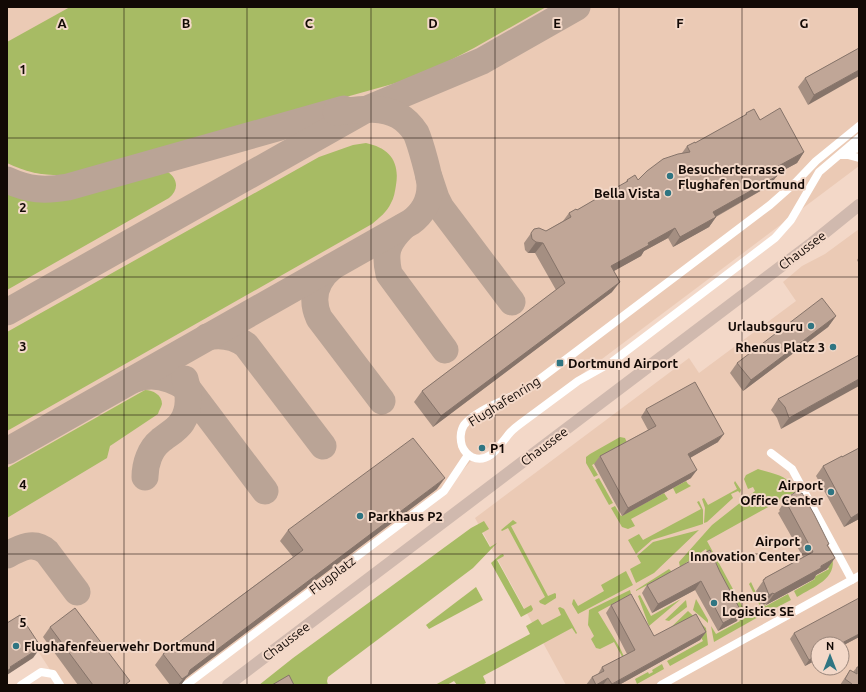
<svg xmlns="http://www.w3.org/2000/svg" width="866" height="692" font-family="Ubuntu,sans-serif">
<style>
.built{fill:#ebcab5;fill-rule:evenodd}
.green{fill:#a7bb64}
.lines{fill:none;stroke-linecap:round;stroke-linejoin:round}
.taxiway{stroke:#baa496;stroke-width:27}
.street{stroke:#fff;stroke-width:8}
.secondary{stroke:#d0b9ae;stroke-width:12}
.wall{fill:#a58f82}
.shaded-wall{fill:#86746a}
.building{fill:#c0a697;stroke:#86746a}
.grid{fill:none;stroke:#120905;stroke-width:1;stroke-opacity:0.55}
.poi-dot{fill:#2f7582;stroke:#f3d8c8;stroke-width:1.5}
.labels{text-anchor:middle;stroke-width:4;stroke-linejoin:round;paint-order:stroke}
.poi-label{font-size:13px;font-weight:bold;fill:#120905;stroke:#f3d8c8;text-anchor:start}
.street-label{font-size:13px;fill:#120905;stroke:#f3d8c8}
.grid-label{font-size:13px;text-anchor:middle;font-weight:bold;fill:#120905;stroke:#f3d8c8;stroke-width:4;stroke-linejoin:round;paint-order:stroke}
</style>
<rect width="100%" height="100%" fill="#f3d8c8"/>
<!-- built -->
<g class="built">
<polygon points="7,7 859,7 859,166 578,377 470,462 444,491 182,685 60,685 19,622 7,627"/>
<path d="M859 229V685H566L475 518 689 358 699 373 796 301 783 282 802 266 825 254ZM818 644H842V668H818Z"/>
</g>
<!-- green -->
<g class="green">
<path d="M70 7H546L474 48 447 62 396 83 68 175C46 176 27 173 7 163V42Z"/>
<path d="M366 143C389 148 400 161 396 185 395 191 394 198 391 203 387 212 379 218 372 224L7 431V332L319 157 353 145Z"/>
<path d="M157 172H168C178 179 179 190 169 198L7 290V189L30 196 50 198 69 195Z"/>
<path d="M145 390C153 390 162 395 162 404 161 408 159 410 158 414L110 446 107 458 7 518V468Z"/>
<polygon points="620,437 625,438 628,445 592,465 598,475 594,477 586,463 586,457 590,454"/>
<path d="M758 469C776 475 786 474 797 491L707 541 747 615 756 610 760 616 714 642 711 626 716 634 740 621 721 584 706 549 680 567 679 562 712 525 755 491 753 487 748 489 744 479 746 475Z"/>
<polygon points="599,478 613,503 609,505 595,480"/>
<polygon points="686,481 688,484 691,486 676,494 673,488"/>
<polygon points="735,481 741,490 740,493 738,491 731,494 733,498 707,522 704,523 705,508 702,499 704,498 708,505 737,489 734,483"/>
<polygon points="664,493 668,499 631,519 635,526 628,529 622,527 611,508 615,506 621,516"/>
<polygon points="699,501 703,510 703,524 652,540 636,554 628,540 639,534 643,540 701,509 697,502"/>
<polygon points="513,520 517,523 511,526 548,596 555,593 556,594 556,598 545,605 540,603 539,601 545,597 508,528 502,531 501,530"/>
<polygon points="484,521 489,529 482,533 490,547 497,543 473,568 328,677 327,681 328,685 259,685 293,658 471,528"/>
<polygon points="699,530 654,573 636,583 630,569 641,563 637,556 653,542"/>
<polygon points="503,554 504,556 497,560 524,609 531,605 533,609 532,611 521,617 491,563 500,555"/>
<path d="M821 556H832C838 579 813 587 797 597L794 591 815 579 814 577 829 569Z"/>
<polygon points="669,569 672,572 636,591 636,590"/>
<polygon points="626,571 633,585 578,614 572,604 573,600 574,599 578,606 604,591 601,585"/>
<polygon points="751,582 762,606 764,604 766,606 788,594 791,600 764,614 749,584"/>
<polygon points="476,587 483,600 429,629 426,625"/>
<polygon points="630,590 631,594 598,612 620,648 626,661 625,662 614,642 600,649 596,648 591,639 594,636 588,625 589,610"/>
<polygon points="640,595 651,616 681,599 649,626 638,596"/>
<polygon points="696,599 708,620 708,623 693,610"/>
<polygon points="686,600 687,607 669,621 665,620"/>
<polygon points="560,607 564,609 577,633 576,634 572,628 483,676 486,683 482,685 457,685 454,681 447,685 435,685 530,634 526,626 538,619 542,625 561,615 558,608"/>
<polygon points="688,611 706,628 708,645 670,666 667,661 703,641 691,619 665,633"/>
<polygon points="662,664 664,669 637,684 635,679 648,672 649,674 653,672 652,670"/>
</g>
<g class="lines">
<!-- taxiway -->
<g class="taxiway">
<polyline points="429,177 436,198 441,208 512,302"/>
<path d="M7 180C29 190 44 191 68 187L344 109"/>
<path d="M403 227C387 243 384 252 389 274L445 350"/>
<path d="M332 267C316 280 310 298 319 318L382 401"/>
<polyline points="7,312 365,110 482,61 577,7"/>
<path d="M207 337C222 334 234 336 246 345L323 446"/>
<path d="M135 379C154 372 172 378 188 389L265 491"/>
<path d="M7 451 411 222C422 214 430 201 430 186 430 177 420 142 416 133 412 127 406 120 399 116 381 105 356 110 336 112"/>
<path d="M145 477C145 464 150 449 160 441 167 435 177 430 182 422 190 410 189 393 185 379"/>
<path d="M7 555C20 548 34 540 47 552L77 592"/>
</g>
<!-- street -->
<g class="street">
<path d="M859 126 816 161 796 182 770 205 528 388C510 399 476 409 464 425 460 431 460 440 462 446 464 451 468 455 472 457 489 465 500 445 508 435 511 431 516 427 520 424L578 381 612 362 775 238 791 220 819 172 859 138"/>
<polyline points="846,151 859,148"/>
<polyline points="841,155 848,155 859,158"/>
<polyline points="771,453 792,469 852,580"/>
<polyline points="21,685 41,672 53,674 60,685"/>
<polyline points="186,685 444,491 468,455"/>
<polyline points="661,685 859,576"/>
</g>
<!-- secondary -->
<polyline class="secondary" points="228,685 812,243 859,205"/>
</g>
<!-- wall -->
<g class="wall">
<polygon points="859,48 808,105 798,87 805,78"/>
<polygon points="746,113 760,120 804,152 797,163 776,174 769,186 716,217 709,227 673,247 668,238 644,251 641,256 614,271 612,292 433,427 414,402 422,391 556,290 535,253 528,253 525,250 524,243 534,229 546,231 563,221 569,213 577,210 625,183 627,180 638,180 682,153 687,146 695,143 744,116"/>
<polygon points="859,257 859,264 857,260"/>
<polygon points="836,316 828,327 743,391 730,373 737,363"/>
<polygon points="859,355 781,429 777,418 771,410 778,399"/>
<polygon points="646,409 718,442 691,457 691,478 622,516 594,464 600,456 648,430 641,417"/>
<polygon points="859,448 859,519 844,527 816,476 823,466 842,457"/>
<polygon points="437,489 186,678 181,685 170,685 155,665 163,654 293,557 280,541 288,530"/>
<polygon points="786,499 828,545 827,569 816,575 814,579 766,605 765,604 761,606 756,591 765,578 803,557 778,513 780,511 779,510"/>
<polygon points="720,572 737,621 718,631 695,590 652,613 642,593 647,585"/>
<polygon points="611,605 654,636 706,632 700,640 619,685 586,685 592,677 598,674 602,667 627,654 606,613"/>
<polygon points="50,627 127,685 78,685 43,637"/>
<polygon points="794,633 859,637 842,646 842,644 818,644 818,659 805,666 790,639"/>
<polygon points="857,667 859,685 840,685 850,670 853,672"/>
</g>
<!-- shaded-wall -->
<g class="shaded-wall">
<polygon points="859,70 859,76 808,105 814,95"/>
<polygon points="804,152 797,163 766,180 773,169"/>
<polygon points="777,176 769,186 706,222 713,212"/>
<polygon points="716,217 709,227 673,247 680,237"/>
<polygon points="675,228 668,238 644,251 641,256 603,277 611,266 648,243"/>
<polygon points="536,242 543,243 535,253 528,253"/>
<polygon points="620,282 612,292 433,427 441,416"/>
<polygon points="836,316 828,327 743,391 751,380"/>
<polygon points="859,379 859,386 781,429 789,418"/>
<polygon points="724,434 718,442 683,462 688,454"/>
<polygon points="697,470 691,478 622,516 628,508"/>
<polygon points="445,478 437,489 186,678 181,685 178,685 190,670"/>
<polygon points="859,513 859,519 844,527 851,518"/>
<polygon points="835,558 827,569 816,575 814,579 766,605 774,594"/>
<polygon points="701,581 695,590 652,613 658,604"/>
<polygon points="773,593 765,604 761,606 769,595"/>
<polygon points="742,613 737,621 718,631 723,623"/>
<polygon points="706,632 700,640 619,685 611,685"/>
<polygon points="859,634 859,637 842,646 842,644 840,644"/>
<polygon points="41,647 33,658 7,675 7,671 10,667"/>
<polygon points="818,655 818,659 805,666 809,660"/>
<polygon points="608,678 603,685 596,685"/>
</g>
<!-- building -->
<g class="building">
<polygon points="859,48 859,70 814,95 805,78"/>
<polygon points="780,108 804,152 773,169 777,176 713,212 716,217 680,237 675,228 648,243 649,245 611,266 620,282 441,416 422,391 565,283 543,243 536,242 532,239 531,233 534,229 539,228 546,231 571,217 569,213 576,209 577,210 601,196 628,181 627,180 635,175 638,180 647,171 663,159 678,154 690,152 687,146 695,142 695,143 747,114 746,113 754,109 760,120"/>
<polygon points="822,298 836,316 751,380 737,363"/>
<polygon points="859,355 859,379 789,418 785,407 778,399"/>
<polygon points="695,382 724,434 688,454 697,470 628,508 600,456 656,426 646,409"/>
<polygon points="413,438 445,478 190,670 188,675 182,679 163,654 303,550 288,530"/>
<polygon points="859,448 859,513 851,518 823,466 842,456 842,457"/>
<polygon points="798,490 800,494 802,493 814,514 829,544 827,545 835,558 821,566 821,568 774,594 773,593 769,595 763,580 765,579 765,578 813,552 786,502 788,501 786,499"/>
<polygon points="710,550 720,572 742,613 723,623 701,581 658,604 647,585"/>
<polygon points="631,594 654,636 696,614 706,632 612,684 608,678 596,685 592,677 604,671 602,667 635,650 611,605"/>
<polygon points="859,598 859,634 840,644 818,644 818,655 809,660 794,633"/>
<polygon points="75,608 130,681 126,684 127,685 93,685 50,627"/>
<polygon points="20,615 41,647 10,667 11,668 7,671 7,623"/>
<polygon points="857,667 859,667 859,685 852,685 852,684 845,679 850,670 857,674"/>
<polygon points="289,675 294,685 272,685"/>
</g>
<!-- grid -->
<path class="grid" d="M124 7V685M247 7V685M371 7V685M495 7V685M619 7V685M742 7V685M7 138H859M7 277H859M7 415H859M7 554H859"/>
<!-- markers -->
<g class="poi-dot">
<circle cx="670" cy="176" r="4"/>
<circle cx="668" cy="193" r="4"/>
<circle cx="811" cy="326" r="4"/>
<circle cx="833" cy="347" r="4"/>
<rect x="556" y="359" width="8" height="8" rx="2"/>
<circle cx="482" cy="448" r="4"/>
<circle cx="831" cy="492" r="4"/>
<circle cx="360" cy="516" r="4"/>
<circle cx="808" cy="548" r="4"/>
<circle cx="714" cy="603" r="4"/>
<circle cx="16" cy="646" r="4"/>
</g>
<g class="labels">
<!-- poi labels -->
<g class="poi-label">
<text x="678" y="174">Besucherterrasse<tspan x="678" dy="15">Flughafen Dortmund</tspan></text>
<text x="660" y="198" text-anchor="end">Bella Vista</text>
<text x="803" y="331" text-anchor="end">Urlaubsguru</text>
<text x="825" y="352" text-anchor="end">Rhenus Platz 3</text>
<text x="568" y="368">Dortmund Airport</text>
<text x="490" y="453">P1</text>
<text x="823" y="490" text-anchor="end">Airport<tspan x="823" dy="15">Office Center</tspan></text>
<text x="368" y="521">Parkhaus P2</text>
<text x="800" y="546" text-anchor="end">Airport<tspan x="800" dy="15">Innovation Center</tspan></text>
<text x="722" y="601">Rhenus<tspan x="722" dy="15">Logistics SE</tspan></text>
<text x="24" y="651">Flughafenfeuerwehr Dortmund</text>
</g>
<!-- street labels -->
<g class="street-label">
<text transform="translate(802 250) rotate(-37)" y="5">Chaussee</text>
<text transform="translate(504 401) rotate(-32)" y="5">Flughafenring</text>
<text transform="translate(544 446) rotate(-37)" y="5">Chaussee</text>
<text transform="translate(332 575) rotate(-37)" y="5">Flugplatz</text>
<text transform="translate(286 641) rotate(-37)" y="5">Chaussee</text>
</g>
</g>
<g class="grid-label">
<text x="62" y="28">A</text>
<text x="186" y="28">B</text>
<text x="309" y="28">C</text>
<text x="433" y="28">D</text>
<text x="557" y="28">E</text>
<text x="680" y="28">F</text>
<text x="804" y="28">G</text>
<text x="23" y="74">1</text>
<text x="23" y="212">2</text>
<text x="23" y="351">3</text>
<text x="23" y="489">4</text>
<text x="23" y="627">5</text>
</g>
<!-- border -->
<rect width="866" height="692" fill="none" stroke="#120905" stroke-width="16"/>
<!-- north arrow -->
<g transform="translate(830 656)"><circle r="19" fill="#f3d8c8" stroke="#99857a"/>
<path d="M0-3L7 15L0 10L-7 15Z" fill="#2f7582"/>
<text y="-6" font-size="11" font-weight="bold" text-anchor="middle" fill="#120905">N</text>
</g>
</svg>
